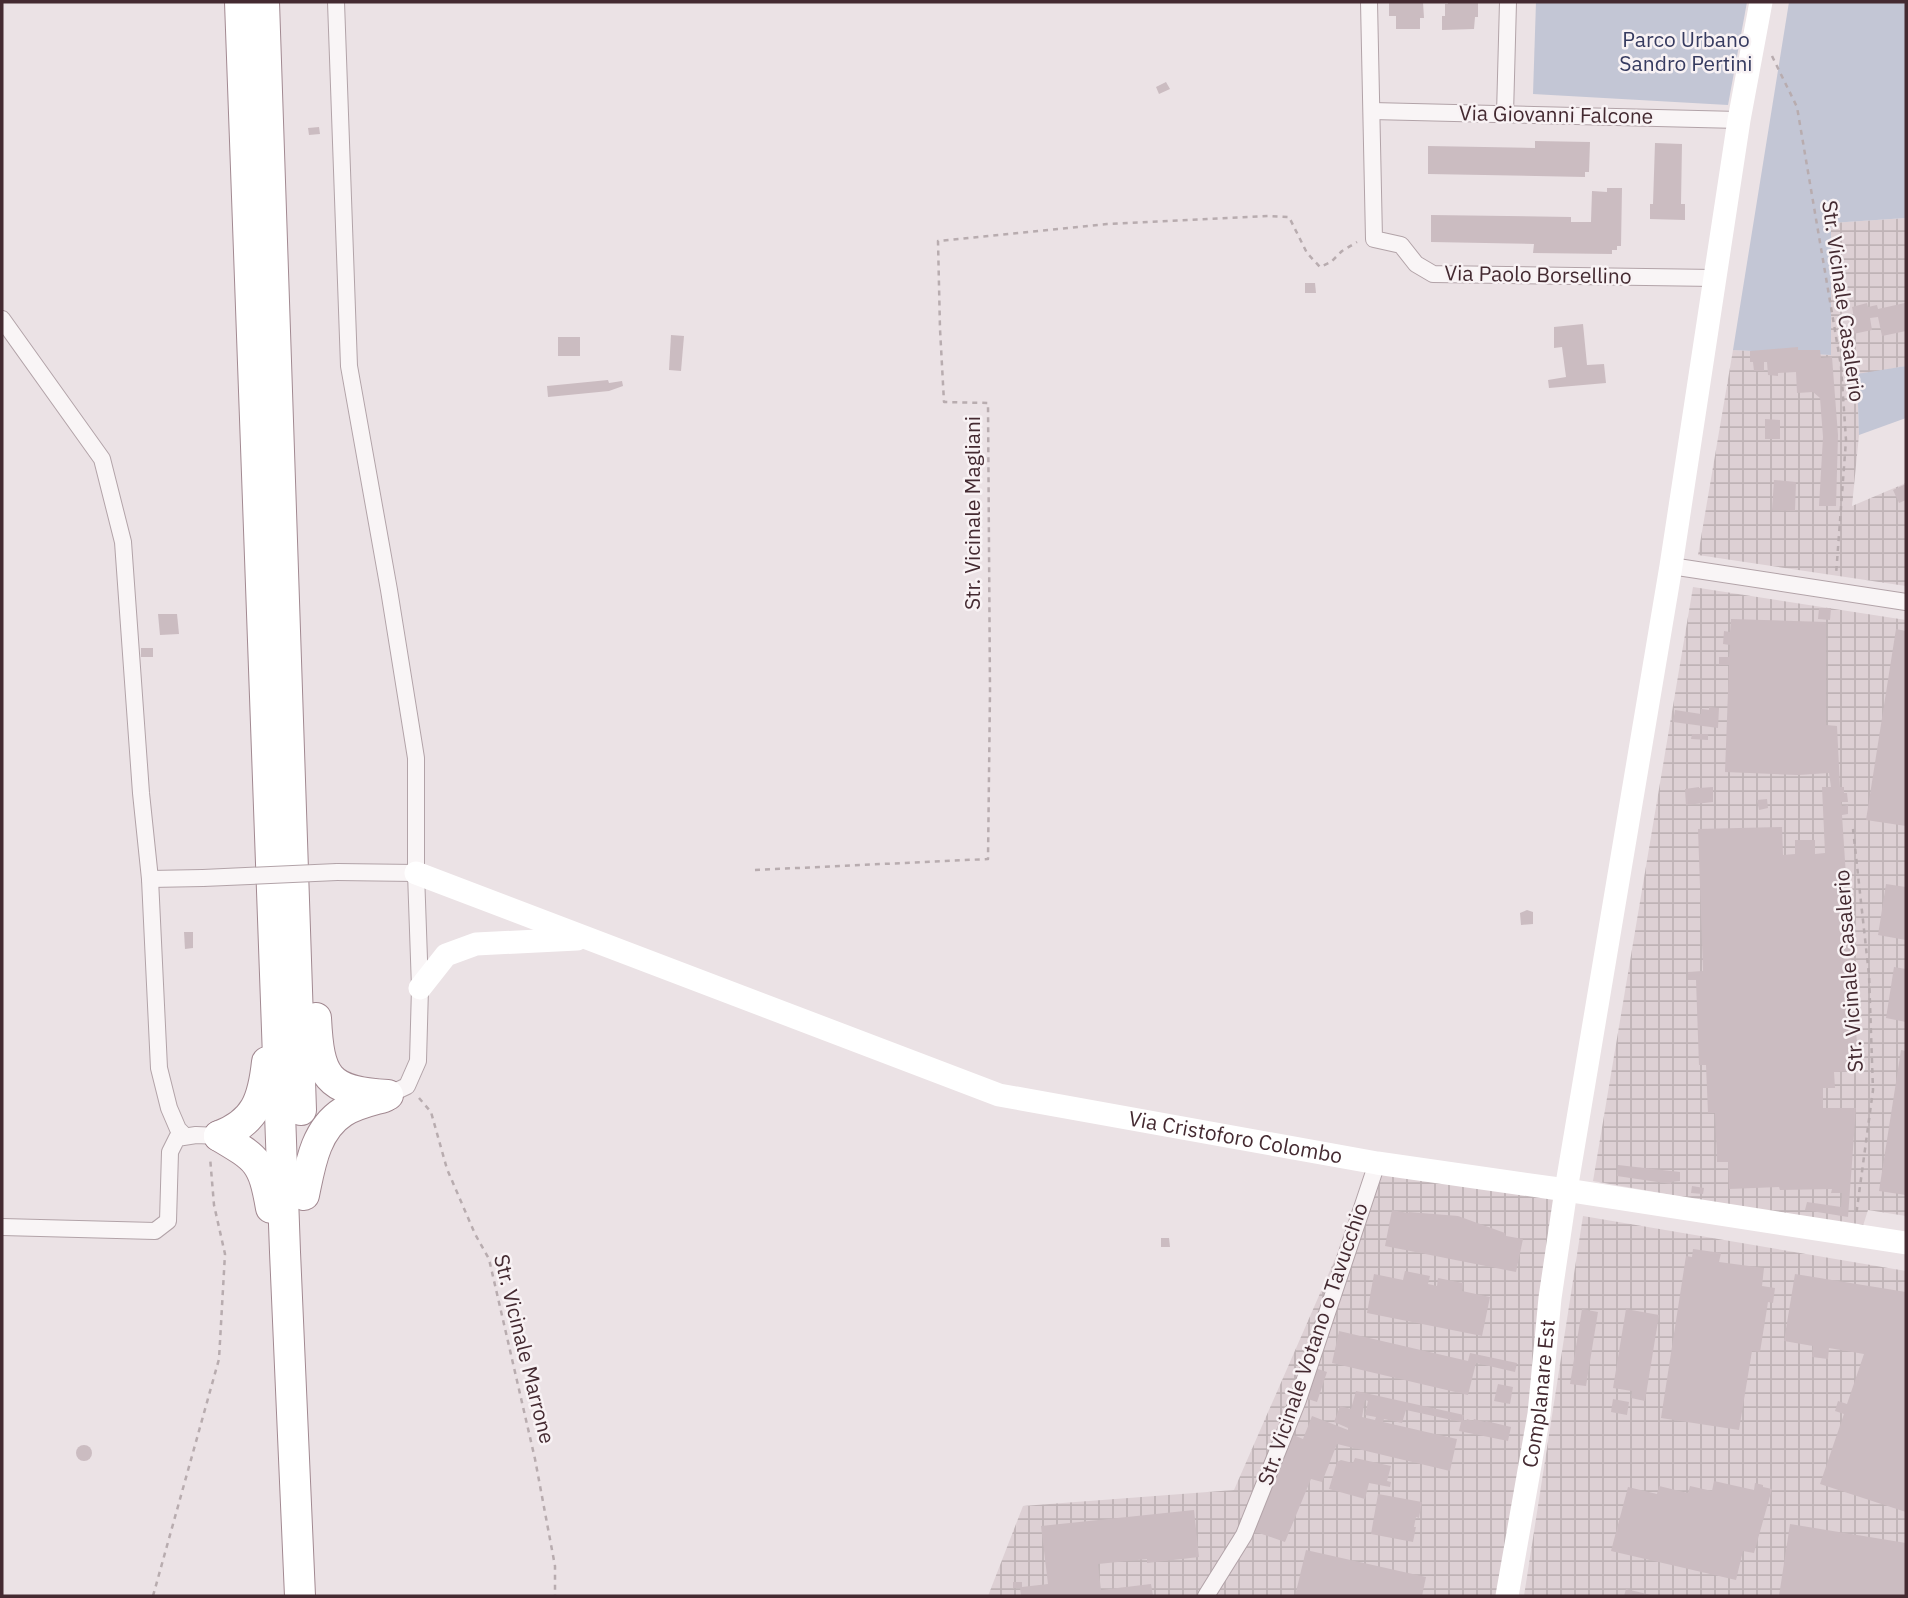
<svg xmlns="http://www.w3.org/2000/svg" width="1908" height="1598" font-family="'IBM Plex Sans',sans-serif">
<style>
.industrial{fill:url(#industrial-grid)}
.green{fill:#c3c6d5}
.building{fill:#cbbcc1;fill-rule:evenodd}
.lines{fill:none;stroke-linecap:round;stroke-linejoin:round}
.street-casing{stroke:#b2a3a8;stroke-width:18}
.highway-casing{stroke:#a28991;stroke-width:32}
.path{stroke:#b8acaf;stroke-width:2.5;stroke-dasharray:5 5;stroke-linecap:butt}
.street{stroke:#f9f5f6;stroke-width:16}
.secondary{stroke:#fff;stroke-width:23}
.highway{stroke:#fff;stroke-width:30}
.street-bridge-casing{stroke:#b2a3a8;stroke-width:18;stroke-linecap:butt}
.street-bridge{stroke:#f9f5f6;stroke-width:16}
.labels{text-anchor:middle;stroke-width:5;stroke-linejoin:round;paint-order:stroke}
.park-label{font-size:21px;fill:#363b60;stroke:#f8f2f4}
.street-label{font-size:21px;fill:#442a31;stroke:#f8f2f4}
</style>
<defs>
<pattern id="industrial-grid" width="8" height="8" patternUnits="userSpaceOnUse" patternTransform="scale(1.75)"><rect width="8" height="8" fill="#ddd0d4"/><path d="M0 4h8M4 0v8" fill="none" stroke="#bfb3b6"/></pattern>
</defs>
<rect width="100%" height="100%" fill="#ebe2e5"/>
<!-- industrial -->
<g class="industrial">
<polygon points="1906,218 1906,366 1857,375 1859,435 1852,506 1906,483 1906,586 1698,555 1733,350 1831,355 1831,223"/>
<polygon points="1693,587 1906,620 1906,1216 1868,1210 1862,1229 1593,1181"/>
<polygon points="1377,1163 1566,1190 1501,1596 988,1596 1023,1506 1234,1490"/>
<polygon points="1583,1216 1906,1271 1906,1596 1524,1596"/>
</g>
<!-- green -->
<g class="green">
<polygon points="1536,2 1747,2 1728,105 1533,94"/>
<polygon points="1789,2 1906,2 1906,218 1831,223 1831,355 1733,350"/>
<polygon points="1906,366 1906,418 1859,435 1857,374"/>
</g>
<!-- building -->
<g class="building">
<polygon points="1389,2 1423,2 1424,18 1420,18 1420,29 1396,29 1396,16 1389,16"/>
<polygon points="1448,2 1478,2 1478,17 1475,17 1474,29 1442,30 1442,16 1445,16 1445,4 1448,4"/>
<polygon points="1166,82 1170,89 1159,94 1156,87"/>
<polygon points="319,127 320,134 309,135 308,128"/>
<polygon points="1535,141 1590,142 1589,172 1585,172 1585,177 1428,174 1428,146 1535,148"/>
<polygon points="1655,143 1682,144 1681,204 1685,204 1685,220 1650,219 1650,204 1653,204"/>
<polygon points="1607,188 1622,188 1621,246 1617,246 1617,250 1612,250 1612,254 1533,253 1534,244 1431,242 1431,215 1571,217 1571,222 1591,222 1592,191 1607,192"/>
<polygon points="1305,283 1315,283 1316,293 1305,293"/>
<polygon points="1867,303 1868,307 1877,305 1878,309 1905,303 1906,331 1882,336 1878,317 1870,318 1872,330 1853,334 1850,324 1855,323 1852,307"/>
<polygon points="1583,324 1587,365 1604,364 1606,383 1549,388 1548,380 1566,377 1562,347 1554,348 1554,327"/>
<polygon points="671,335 684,336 681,371 669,370"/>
<rect x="558" y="337" width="22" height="19"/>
<polygon points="1798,347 1798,350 1820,350 1821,358 1832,357 1838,435 1836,506 1819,506 1823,437 1820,398 1813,392 1797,393 1796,372 1778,373 1778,376 1768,375 1767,362 1764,362 1764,371 1754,371 1753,362 1750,362 1750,351"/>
<polygon points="608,380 609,383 622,381 623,386 609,391 548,397 547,386"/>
<polygon points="1765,419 1780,420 1780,439 1765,439"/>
<polygon points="1774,480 1796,482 1795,511 1772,510"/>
<polygon points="1906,484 1906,500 1899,503 1893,490"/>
<polygon points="1819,608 1831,608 1830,620 1818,619"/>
<polygon points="158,614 177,614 179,634 160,635"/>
<polygon points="1731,619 1826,622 1826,725 1837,726 1840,787 1844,787 1844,793 1847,793 1848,802 1841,802 1842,806 1848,805 1848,814 1842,815 1858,1060 1855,1061 1855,1071 1834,1072 1835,1088 1823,1088 1823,1108 1856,1108 1848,1217 1805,1210 1807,1202 1841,1207 1842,1193 1831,1193 1832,1189 1780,1190 1779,1187 1729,1189 1728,1162 1717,1162 1715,1113 1708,1113 1706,1065 1699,1065 1696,980 1688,980 1688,972 1703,971 1698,829 1782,827 1783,855 1795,854 1795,840 1815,840 1815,854 1825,853 1822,787 1831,787 1829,773 1798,775 1725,772 1729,665 1719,665 1719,657 1729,657 1730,645 1723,644 1724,631 1730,632"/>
<polygon points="1896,629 1906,631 1906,826 1866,820"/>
<rect x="141" y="648" width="12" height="9"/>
<polygon points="1709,707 1719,708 1718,728 1673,722 1675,710 1701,714 1701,709 1709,710"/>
<polygon points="1692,734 1708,734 1708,740 1691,739"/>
<polygon points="1699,787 1699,788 1713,787 1713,802 1686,805 1685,789"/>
<polygon points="1767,799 1768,808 1759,810 1757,800"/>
<polygon points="1886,884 1906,887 1906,940 1878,935"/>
<polygon points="1527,910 1533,912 1533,924 1521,925 1520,913"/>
<polygon points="184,932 193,932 193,948 185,949"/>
<polygon points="1894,967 1906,969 1906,1022 1886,1018"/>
<polygon points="1901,1050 1906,1051 1906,1195 1879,1191"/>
<polygon points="1618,1165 1680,1172 1680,1181 1671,1182 1671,1184 1617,1176"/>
<polygon points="1692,1186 1704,1188 1703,1194 1691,1193"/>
<polygon points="1392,1210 1408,1213 1409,1212 1458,1216 1505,1233 1506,1236 1523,1239 1516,1272 1385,1246"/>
<polygon points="1161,1238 1169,1238 1170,1247 1161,1247"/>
<polygon points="1693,1249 1721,1253 1719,1262 1764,1268 1762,1286 1775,1288 1773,1303 1768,1302 1760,1352 1752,1351 1739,1430 1661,1418 1686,1256 1692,1257"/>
<polygon points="1405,1271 1430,1276 1428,1284 1437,1286 1438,1278 1463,1283 1462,1291 1490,1297 1482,1336 1367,1313 1374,1274 1403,1280"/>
<polygon points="1795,1274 1906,1292 1906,1512 1820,1484 1844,1414 1835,1411 1838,1401 1847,1404 1864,1354 1829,1348 1828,1359 1812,1357 1813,1346 1784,1341"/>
<polygon points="1582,1309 1598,1312 1586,1386 1570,1384"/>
<polygon points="1626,1309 1659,1315 1645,1401 1631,1398 1632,1391 1613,1388"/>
<polygon points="1339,1331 1468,1361 1470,1353 1517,1363 1515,1372 1476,1363 1468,1395 1332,1363"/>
<polygon points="1315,1368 1327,1372 1317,1402 1305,1398"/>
<polygon points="1498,1384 1513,1387 1510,1404 1494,1401"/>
<path d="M1356 1391 1464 1415 1463 1420 1466 1421 1467 1419 1473 1421 1474 1419 1485 1422 1486 1421 1511 1427 1508 1441 1459 1431 1461 1422 1406 1410 1402 1423 1384 1419 1383 1422 1457 1439 1450 1471 1337 1444 1322 1482 1311 1479 1285 1542 1253 1531 1291 1434 1303 1439 1312 1416 1348 1430V1428L1334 1422 1340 1406 1351 1409ZM1365 1400 1368 1401 1365 1415 1376 1417 1375 1420 1362 1417Z"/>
<polygon points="1613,1399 1629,1402 1627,1415 1611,1412"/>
<circle cx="84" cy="1453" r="8"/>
<polygon points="1355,1458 1391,1466 1387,1481 1391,1482 1390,1487 1369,1483 1365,1499 1329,1489 1337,1462 1341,1460 1353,1463"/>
<polygon points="1714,1481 1754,1490 1755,1483 1763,1485 1763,1487 1772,1489 1754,1553 1743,1551 1736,1580 1611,1551 1628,1487 1657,1494 1659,1486 1688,1493 1690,1486 1712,1491"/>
<polygon points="1378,1494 1422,1502 1419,1518 1416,1517 1414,1527 1416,1527 1413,1542 1371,1534"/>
<polygon points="1194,1510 1199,1557 1147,1563 1147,1559 1098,1564 1101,1590 1151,1584 1153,1596 1021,1596 1020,1588 1013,1588 1013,1582 1022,1582 1022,1587 1048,1584 1041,1526"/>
<polygon points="1790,1524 1906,1543 1906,1596 1779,1596"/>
<polygon points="1306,1550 1426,1577 1422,1596 1295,1596"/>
<polygon points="1626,1589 1651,1595 1650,1596 1624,1596"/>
</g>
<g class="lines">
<defs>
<g id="street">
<polyline points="336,2 349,366 389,590 416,758 416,873 420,988 418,1061 407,1086 388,1095"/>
<polyline points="1369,2 1374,239 1401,245 1416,264 1433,274 1715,278"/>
<polyline points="1372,111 1739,120"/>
<polyline points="1505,114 1508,2"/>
<polyline points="2,319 102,459 123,542 141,793 150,879 159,1068 169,1108 178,1129 185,1136"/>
<polyline points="1671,566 1906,602"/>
<polyline points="337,872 416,873"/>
<polyline points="150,879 203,878"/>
<polyline points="2,1227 155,1231 168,1221 170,1152 177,1138 196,1135 219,1136"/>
<polyline points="1206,1596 1244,1535 1298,1400 1377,1163"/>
</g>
<g id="highway">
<polyline points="240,2 285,1252 300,1596"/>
<polyline points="264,2 301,1110"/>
<path d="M316 1018C319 1076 326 1092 388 1095"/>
<path d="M219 1136C256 1122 263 1099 267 1062"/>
<path d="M219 1136C258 1159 263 1162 271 1208"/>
<path d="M304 1195C310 1166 315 1130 343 1112 355 1104 370 1101 384 1097"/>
</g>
</defs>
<!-- street casing -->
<use href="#street" class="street-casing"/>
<!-- highway casing -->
<use href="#highway" class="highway-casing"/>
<!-- path -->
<g class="path">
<polyline points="1772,56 1797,107 1841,366 1846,440 1836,575"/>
<polyline points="1853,829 1869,975 1873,1090 1856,1216"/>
<polyline points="755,870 988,859 990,691 988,403 944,402 940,329 938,241 1107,224 1269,216 1289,217 1307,253 1320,267 1331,262 1342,251 1357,242"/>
<polyline points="419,1098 431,1112 447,1169 475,1234 489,1259 535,1459 555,1566 555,1596"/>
<polyline points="153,1596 219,1359 225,1254 214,1205 210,1157"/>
</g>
<!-- street -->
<use href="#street" class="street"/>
<!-- secondary -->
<g class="secondary">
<path id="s1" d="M416 873 999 1095 1377 1163 1566 1190 1906 1243"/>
<polyline points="420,988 446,955 476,944 577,939"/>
<path id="s2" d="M1507 1596 1539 1414 1550 1298 1566 1190 1671 566 1739 120 1761 2"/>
</g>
<!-- highway -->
<use href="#highway" class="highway"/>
<defs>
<polyline id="street-bridge" points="203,878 337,872"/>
</defs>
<!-- street-bridge casing -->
<use href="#street-bridge" class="street-bridge-casing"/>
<!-- street-bridge -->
<use href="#street-bridge" class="street-bridge"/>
</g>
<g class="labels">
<!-- park labels -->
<g class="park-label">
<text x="1686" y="47">Parco Urbano<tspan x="1686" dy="24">Sandro Pertini</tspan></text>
</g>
<!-- street labels -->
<g class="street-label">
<text transform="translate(1556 115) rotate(1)" y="7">Via Giovanni Falcone</text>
<text transform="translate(1538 275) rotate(1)" y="7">Via Paolo Borsellino</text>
<text transform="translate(1843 301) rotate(82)" y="7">Str. Vicinale Casalerio</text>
<text transform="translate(973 513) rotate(-90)" y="7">Str. Vicinale Magliani</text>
<text transform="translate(1849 971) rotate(-94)" y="7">Str. Vicinale Casalerio</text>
<text dy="7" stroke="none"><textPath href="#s1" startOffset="864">Via Cristoforo Colombo</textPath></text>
<text transform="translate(1313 1344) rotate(-71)" y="7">Str. Vicinale Votano o Tavucchio</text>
<text transform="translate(524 1349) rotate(76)" y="7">Str. Vicinale Marrone</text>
<text dy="7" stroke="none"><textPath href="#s2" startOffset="205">Complanare Est</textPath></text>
</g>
</g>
<!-- border -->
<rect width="1908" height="1598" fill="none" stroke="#442a31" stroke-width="7"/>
</svg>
